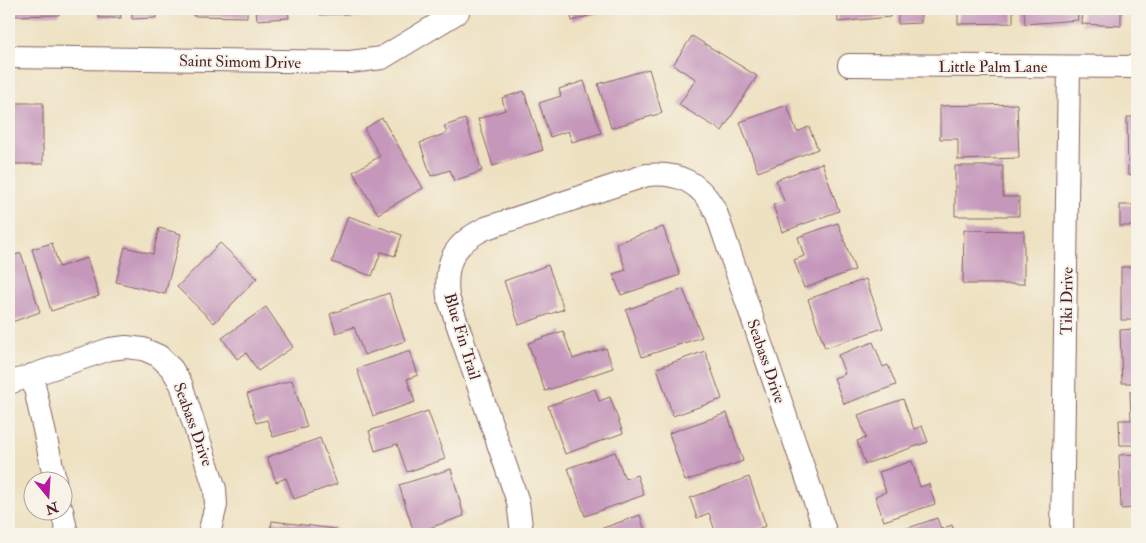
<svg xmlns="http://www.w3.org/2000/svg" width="1146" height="543" font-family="'IM FELL Double Pica',serif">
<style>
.building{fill:#c597bb}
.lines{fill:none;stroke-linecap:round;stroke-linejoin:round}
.minor-casing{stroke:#836360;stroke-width:24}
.minor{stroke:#fff;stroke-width:22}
.labels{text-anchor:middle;stroke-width:4;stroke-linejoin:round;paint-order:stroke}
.street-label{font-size:16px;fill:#4a1f2b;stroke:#f7f3e8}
</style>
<rect width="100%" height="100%" fill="#f7f3e8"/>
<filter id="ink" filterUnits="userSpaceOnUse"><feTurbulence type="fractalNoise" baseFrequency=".02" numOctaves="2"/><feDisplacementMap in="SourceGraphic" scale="10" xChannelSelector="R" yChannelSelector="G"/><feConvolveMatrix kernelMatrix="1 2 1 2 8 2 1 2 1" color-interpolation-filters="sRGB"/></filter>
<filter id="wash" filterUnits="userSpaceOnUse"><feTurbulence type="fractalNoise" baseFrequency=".0096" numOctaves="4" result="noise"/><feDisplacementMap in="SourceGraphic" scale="20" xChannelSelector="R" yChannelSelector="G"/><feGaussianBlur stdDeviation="1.12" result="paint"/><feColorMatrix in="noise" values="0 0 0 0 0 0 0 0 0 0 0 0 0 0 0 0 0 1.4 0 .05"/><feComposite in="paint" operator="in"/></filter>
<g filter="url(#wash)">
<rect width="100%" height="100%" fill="#eee1c1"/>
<g id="blocks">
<!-- building -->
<g class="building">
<polygon points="9,9 59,9 59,15 9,16"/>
<polygon points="98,9 120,9 121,18 99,18"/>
<polygon points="132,9 156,9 156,18 132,19"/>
<polygon points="193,9 247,9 247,17 193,16"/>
<polygon points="256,9 288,9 289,18 257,20"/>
<polygon points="320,9 374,9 374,13 320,15"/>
<polygon points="569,9 611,9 572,21"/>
<polygon points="837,9 890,9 890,17 838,22"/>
<polygon points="898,9 943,9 943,10 921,11 921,23 898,24"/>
<polygon points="958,9 1013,9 1013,23 958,24"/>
<polygon points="1024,9 1077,9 1078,20 1025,24"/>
<polygon points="1083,9 1121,9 1121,26 1082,24"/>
<polygon points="692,36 757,76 722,131 679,105 696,79 673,65"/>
<polygon points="649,69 662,113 611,128 598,84"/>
<polygon points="584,81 601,133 572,142 568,131 550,137 539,103 561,96 559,89"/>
<polygon points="524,91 543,150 493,166 478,119 505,110 502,98"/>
<rect x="9" y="103" width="34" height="61"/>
<polygon points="1017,104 1019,158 958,160 958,139 940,139 940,106"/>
<polygon points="787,105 797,132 809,127 818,149 758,172 740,122"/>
<polygon points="1127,117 1137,117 1137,175 1128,175"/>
<polygon points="382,118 423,188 378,214 353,172 380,156 364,129"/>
<polygon points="465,119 482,171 454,181 450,170 431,176 420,143 447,133 444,126"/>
<polygon points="822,163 839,211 782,232 773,205 784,201 776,180"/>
<polygon points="955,166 1003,166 1003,197 1019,197 1019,216 955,216"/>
<rect x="1120" y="205" width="17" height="21"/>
<polygon points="348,216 402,235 395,256 381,252 372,276 332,262"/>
<polygon points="838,223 855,270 804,288 794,260 804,256 798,237"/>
<polygon points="663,227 680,275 621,295 613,274 626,270 616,243"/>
<polygon points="159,228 181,234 165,294 116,282 125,247 153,254"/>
<polygon points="964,230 1024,231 1024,284 963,284"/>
<polygon points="52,243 59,267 87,258 99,296 51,311 32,249"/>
<polygon points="220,243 257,278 214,323 177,287"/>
<polygon points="21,253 40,312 9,323 9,257"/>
<polygon points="548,265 564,309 519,325 504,281"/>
<rect x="1121" y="267" width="16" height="53"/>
<polygon points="866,279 883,328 825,348 808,299"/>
<polygon points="683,289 702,337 642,357 626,310"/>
<polygon points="389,293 405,341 364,355 354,327 336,333 330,314"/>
<polygon points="266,307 293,347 258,371 246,353 237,359 222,338"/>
<polygon points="1137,329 1137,383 1122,383 1120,330"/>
<polygon points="563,331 573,359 606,348 613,368 545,391 528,343"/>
<polygon points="873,342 883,367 888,365 896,385 844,404 834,378 845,374 838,355"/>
<polygon points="410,351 418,375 407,379 415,402 373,416 357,369"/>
<polygon points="705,351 722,399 673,416 657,368"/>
<polygon points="292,380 307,427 273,437 267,420 256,423 247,394"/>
<polygon points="595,389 599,401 610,397 623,433 565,454 548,406"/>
<polygon points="1130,392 1137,392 1137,445 1120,445 1119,420 1131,420"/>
<polygon points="903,399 914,429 922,426 928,442 865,464 857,441 866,438 858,415"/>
<polygon points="428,411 445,459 407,472 397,444 375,451 369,431"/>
<polygon points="727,413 743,461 685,481 669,433"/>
<polygon points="320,438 337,484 294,499 286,478 276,482 267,457"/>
<polygon points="615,452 625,479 637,475 644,495 585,516 568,468"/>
<polygon points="1137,454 1137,508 1121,509 1119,455"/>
<polygon points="912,461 920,487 929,484 935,504 884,521 875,496 886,492 879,472"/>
<polygon points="451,469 464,516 414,533 399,485"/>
<polygon points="749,477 766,526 742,534 716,534 709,513 697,518 690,498"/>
<polygon points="640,515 646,534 586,534"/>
<polygon points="937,518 941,529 952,525 955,534 891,534"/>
<polygon points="272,521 336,529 335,534 270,534"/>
</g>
</g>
</g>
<g filter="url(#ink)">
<use href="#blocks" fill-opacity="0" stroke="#836360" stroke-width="1"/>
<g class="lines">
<defs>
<g id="minor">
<polyline points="9,57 350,62 382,58 458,12"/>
<polyline points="849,65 1137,67"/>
<polyline points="32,375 55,480"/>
<polyline points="9,383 110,349 126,347 143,349 159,356 172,369 181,384 215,489 216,505 209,534"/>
<polyline points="62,510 67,534"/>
<path d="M522 534 518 502 448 297C444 262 454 243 486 228L647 175C680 172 701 183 716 212L826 534"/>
<polyline points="1062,534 1069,67"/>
</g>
</defs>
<!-- minor casing -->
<use href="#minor" class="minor-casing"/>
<!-- minor -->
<use href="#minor" class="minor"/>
</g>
</g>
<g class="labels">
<!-- street labels -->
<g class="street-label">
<text transform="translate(240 61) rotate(1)" y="6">Saint Simom Drive</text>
<text x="993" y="72">Little Palm Lane</text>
<text transform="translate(1066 301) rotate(-89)" y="6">Tiki Drive</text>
<text transform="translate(463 336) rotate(73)" y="6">Blue Fin Trail</text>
<text transform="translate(767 361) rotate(71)" y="6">Seabass Drive</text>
<text transform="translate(194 424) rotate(70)" y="6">Seabass Drive</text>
</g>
</g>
<!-- margin -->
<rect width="1146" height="543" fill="none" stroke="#f7f3e8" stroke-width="30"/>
<!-- north arrow -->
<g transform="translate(48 496) rotate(162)"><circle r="24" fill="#f7f3e8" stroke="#b29e9c"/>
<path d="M0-4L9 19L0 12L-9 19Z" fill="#b5179e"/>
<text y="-8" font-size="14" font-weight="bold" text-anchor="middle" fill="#4a1f2b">N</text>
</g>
</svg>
